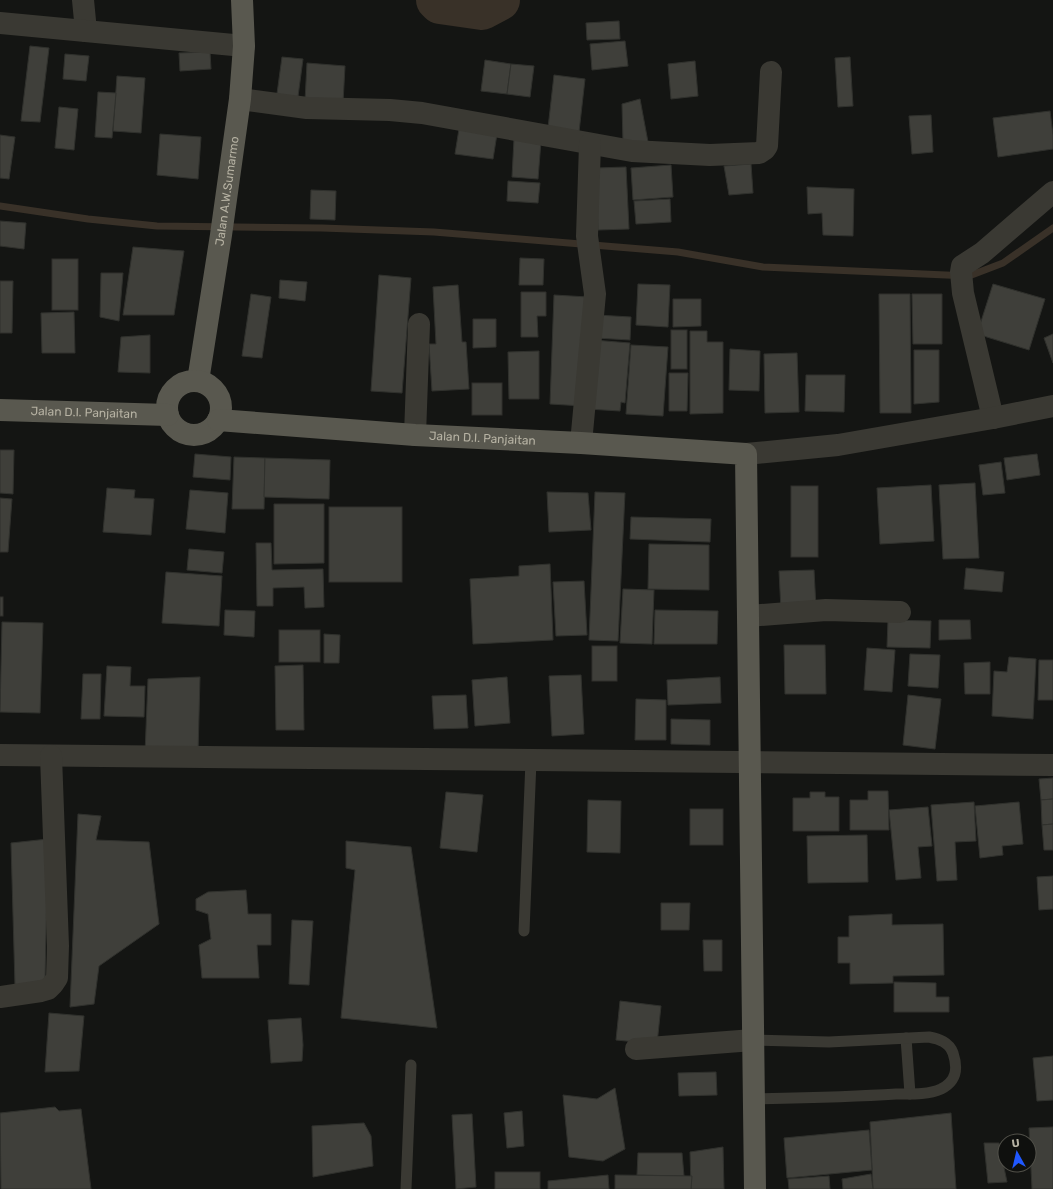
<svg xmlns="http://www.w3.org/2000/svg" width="1053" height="1189" font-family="Rubik,sans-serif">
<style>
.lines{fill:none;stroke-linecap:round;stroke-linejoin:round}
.stream{stroke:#393128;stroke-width:7}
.river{stroke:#393128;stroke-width:42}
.building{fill:#3f3f3a;stroke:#30312d}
.service{stroke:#3a3933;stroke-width:11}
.minor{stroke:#3a3933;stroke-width:22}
.tertiary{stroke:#3a3933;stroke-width:22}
.primary{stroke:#59584f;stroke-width:22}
.labels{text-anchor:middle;stroke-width:4;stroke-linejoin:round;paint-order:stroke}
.street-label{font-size:12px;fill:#b6b2a3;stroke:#0f100e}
</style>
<rect width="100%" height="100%" fill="#141513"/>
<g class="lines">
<!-- stream -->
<polyline class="stream" points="0,206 88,219 157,226 322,228 434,232 678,252 763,267 969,276 1003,263 1053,228"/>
<!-- river -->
<polyline class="river" points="437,0 440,3 482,9 499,0"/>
</g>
<!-- building -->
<g class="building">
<polygon points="619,21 620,39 587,40 586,23"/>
<polygon points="625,41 628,66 592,70 590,44"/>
<polygon points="30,46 49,48 40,122 21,121"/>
<polygon points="210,52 211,69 180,71 179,53"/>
<polygon points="65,54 89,56 86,81 63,79"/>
<polygon points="282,57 303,59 297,104 276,101"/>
<polygon points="850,57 853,106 838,107 835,58"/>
<polygon points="485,60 511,64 507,94 481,91"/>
<polygon points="695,61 698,96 671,99 668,64"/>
<polygon points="307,63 345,66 343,103 305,101"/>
<polygon points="511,64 534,66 530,97 507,94"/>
<polygon points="554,75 585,79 579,132 548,128"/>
<polygon points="117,76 145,78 141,133 113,131"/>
<polygon points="98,92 116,93 112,138 95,137"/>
<polygon points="640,99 648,142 623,143 622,104"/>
<polygon points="59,107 78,109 74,150 55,148"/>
<polygon points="1050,111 1053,135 1053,149 998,157 993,118"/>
<polygon points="931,115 933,152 912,154 909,116"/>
<polygon points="459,129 497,134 493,159 455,154"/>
<polygon points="160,134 201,137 198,179 157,175"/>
<polygon points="0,135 15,137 9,179 0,178"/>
<polygon points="514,139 541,141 538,179 512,177"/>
<polygon points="751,164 753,193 729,195 724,166"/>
<polygon points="671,165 673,197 633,200 631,168"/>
<polygon points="626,167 629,229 598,230 596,168"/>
<polygon points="508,181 540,183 538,203 507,201"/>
<polygon points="807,187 854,189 853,236 823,235 822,213 808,214"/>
<polygon points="311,190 336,191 335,220 310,219"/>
<polygon points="670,199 671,222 636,224 634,201"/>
<polygon points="0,221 26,223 24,249 0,246"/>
<polygon points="133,247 184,251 174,315 123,315"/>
<polygon points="520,258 544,259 543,285 519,285"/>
<rect x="52" y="259" width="26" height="51"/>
<polygon points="101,273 123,273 119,321 100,317"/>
<polygon points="379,275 411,278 402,393 371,391"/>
<polygon points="280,280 307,282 305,301 279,298"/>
<polygon points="0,281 13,281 12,333 0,333"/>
<polygon points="638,284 670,285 668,327 636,325"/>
<polygon points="993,284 1045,299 1029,350 977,334"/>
<polygon points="458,285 462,342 466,342 469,389 432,391 429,344 436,344 433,287"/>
<polygon points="521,292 546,292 546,316 537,316 538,337 521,337"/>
<polygon points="251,294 271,297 262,358 242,356"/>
<polygon points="879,294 910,294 911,413 880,413"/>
<polygon points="912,294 942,294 942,344 913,344"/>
<polygon points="554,295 588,297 583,406 550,404"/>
<polygon points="673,299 701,299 701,326 673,327"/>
<polygon points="74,312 75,353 42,353 41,313"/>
<polygon points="597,315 631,317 630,340 596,338"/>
<polygon points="473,319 496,319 496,347 473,348"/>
<rect x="671" y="330" width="16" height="39"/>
<polygon points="690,331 707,331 707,342 723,342 723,413 690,414"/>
<polygon points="1053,334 1053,363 1044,338"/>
<polygon points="150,335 150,373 118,372 121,337"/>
<polygon points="593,340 630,343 625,403 621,402 620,411 588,409"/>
<polygon points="631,345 668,347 663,416 626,414"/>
<polygon points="730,349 760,351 759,391 729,390"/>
<polygon points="914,350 939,350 939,402 914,404"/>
<polygon points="539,351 539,399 509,399 508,352"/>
<polygon points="797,353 799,412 765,413 764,354"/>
<polygon points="669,373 688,373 687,411 669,411"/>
<polygon points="806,375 845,375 844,412 805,411"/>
<rect x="472" y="383" width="30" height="32"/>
<polygon points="0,450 14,450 13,494 0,493"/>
<polygon points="195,454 231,457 230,480 193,477"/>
<polygon points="1037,454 1040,475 1007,480 1004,458"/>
<polygon points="234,457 265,458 264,509 232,509"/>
<polygon points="265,458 330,460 329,499 264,497"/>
<polygon points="1001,462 1005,493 983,495 979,465"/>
<polygon points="975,483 979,558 943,559 939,485"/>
<polygon points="931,485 934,541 880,544 877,488"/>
<rect x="791" y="486" width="27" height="71"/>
<polygon points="107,488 135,490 134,498 154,499 151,535 103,532"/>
<polygon points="190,490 228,493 225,533 186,529"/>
<polygon points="547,492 588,493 591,530 549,532"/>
<polygon points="595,492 625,493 618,641 589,640"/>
<polygon points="0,498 12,499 8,552 0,552"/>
<polygon points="274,504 324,504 324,563 274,564"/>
<rect x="329" y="507" width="73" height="75"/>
<polygon points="631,517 711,519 710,542 630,539"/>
<polygon points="256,543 271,543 272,570 323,569 324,607 305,608 304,587 273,588 273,606 257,606"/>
<polygon points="649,544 709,545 709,590 648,589"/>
<polygon points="189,549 224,552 222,573 187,570"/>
<polygon points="550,564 553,640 473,644 470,579 519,576 519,566"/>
<polygon points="966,568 1004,572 1002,592 964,589"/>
<polygon points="814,570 816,608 781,610 779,571"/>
<polygon points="166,572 222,576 219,626 162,623"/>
<polygon points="584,581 587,635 556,636 553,582"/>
<polygon points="623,589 654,590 652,644 620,643"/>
<rect x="0" y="597" width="3" height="19"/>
<polygon points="225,610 255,611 254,637 224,635"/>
<polygon points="655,610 718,611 717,644 654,644"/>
<polygon points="888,620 931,621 930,648 887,647"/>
<polygon points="939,620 970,620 971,639 939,640"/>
<polygon points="2,622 43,623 40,713 0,712"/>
<rect x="279" y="630" width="41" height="32"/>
<polygon points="324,634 340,635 339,663 324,663"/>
<polygon points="784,645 825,645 826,694 785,694"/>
<rect x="592" y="646" width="25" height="35"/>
<polygon points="867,648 895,650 892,692 864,690"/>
<polygon points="910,654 940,655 938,688 908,686"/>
<polygon points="1009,657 1036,659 1033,719 992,716 994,671 1007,672"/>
<polygon points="1039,660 1053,660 1053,700 1038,700"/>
<polygon points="990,662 990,694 965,694 964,663"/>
<polygon points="303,665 304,730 276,730 275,666"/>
<polygon points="107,666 131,667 130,686 145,686 144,717 104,716"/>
<polygon points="83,674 101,674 100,719 81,719"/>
<polygon points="581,675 584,734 552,736 549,676"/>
<polygon points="200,677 198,753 145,754 148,679"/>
<polygon points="507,677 510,723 475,726 472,680"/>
<polygon points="720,677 721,703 668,705 667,680"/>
<polygon points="466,695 468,728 434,729 432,696"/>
<polygon points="908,695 941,699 935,749 903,745"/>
<polygon points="636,699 666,700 666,740 635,740"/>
<polygon points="671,719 710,720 710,745 671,744"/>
<polygon points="1053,778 1053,799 1041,800 1039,779"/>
<polygon points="868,791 888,791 889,830 850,830 850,800 868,800"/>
<polygon points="446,792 483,795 477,852 440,848"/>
<polygon points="810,792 825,792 825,797 839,797 839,831 793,831 793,798 810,798"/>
<polygon points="1053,799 1053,824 1042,825 1041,800"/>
<polygon points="588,800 621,801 620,853 587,852"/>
<polygon points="974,802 976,841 955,842 957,880 937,881 931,805"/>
<polygon points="1019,802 1023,844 1002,846 1003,855 980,858 975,806"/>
<polygon points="928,807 932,846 918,847 921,878 896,880 889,810"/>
<rect x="690" y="809" width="33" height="36"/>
<polygon points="78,814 101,816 96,840 149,842 159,924 99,966 94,1004 70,1007"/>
<polygon points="1053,824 1053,850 1044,850 1042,825"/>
<polygon points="867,835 868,882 808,883 807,836"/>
<polygon points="48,839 45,981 15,986 11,843"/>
<polygon points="346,841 411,847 437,1028 341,1018 355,870 346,868"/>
<polygon points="1053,876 1053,909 1039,910 1037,877"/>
<polygon points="246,890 248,914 271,914 271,945 257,945 259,978 202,978 199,945 211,939 208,914 196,910 196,899 208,892"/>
<polygon points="661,903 690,903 689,930 661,930"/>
<polygon points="892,914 892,925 943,924 944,975 893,976 893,983 850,984 850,963 838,963 838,937 849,937 849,916"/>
<polygon points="292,920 313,921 309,985 289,984"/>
<polygon points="703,940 722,940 722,971 704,971"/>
<polygon points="894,982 936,983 936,997 949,997 949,1012 894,1012"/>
<polygon points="620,1001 661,1006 657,1044 616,1040"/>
<polygon points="49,1013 84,1016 79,1071 45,1072"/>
<polygon points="301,1018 303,1045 302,1061 271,1063 268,1020"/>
<polygon points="1053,1056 1053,1100 1037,1101 1033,1058"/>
<polygon points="716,1072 717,1095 679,1096 678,1073"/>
<polygon points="615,1088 625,1149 603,1161 569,1157 563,1095 597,1099"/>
<polygon points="55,1107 59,1111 81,1109 91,1189 1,1189 0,1113"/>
<polygon points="522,1111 524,1146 507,1148 504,1113"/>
<polygon points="951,1113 956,1189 873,1189 870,1122"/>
<polygon points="472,1114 476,1187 456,1189 452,1115"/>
<polygon points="364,1123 371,1136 373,1166 313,1177 312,1126"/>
<polygon points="1053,1127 1053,1189 1032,1189 1029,1128"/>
<polygon points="869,1130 872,1170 787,1178 784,1138"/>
<polygon points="984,1143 999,1143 1007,1182 988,1183"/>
<polygon points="723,1147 724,1189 691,1189 690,1152"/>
<polygon points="638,1153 682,1153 684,1176 637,1175"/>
<rect x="495" y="1172" width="45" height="17"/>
<polygon points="871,1174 873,1189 843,1189 842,1179"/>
<polygon points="608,1175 609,1189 548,1189 548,1181"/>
<polygon points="615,1175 692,1176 691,1189 615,1189"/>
<polygon points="829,1176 830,1189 789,1189 788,1179"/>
</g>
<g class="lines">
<!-- service -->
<g class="service">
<polyline points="524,931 531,761"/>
<polyline points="906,1038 910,1094"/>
<path d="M753 1040 829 1042 929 1037C939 1039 949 1042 953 1053 958 1068 957 1081 941 1089 928 1095 910 1094 896 1094 849 1097 801 1098 754 1099"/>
<polyline points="406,1189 411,1065"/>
</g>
<!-- minor -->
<g class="minor">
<polyline points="83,0 86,31"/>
<polyline points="0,23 244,46"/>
<polyline points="240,99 307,108 390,110 422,113 632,151 710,155 759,153 765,149 767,146 771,72"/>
<polyline points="993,418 963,293 961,272 962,266 982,253 1053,192"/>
<polyline points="415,435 419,324"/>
<polyline points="581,443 595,294 587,236 590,144"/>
<polyline points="748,616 826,610 900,612"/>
<polyline points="0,755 1053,765"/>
<polyline points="0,997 41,991 48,989 53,984 57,978 58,946 51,756"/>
<polyline points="636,1049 753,1040"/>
</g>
<!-- tertiary -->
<polyline class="tertiary" points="746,454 838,445 993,418 1053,406"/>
<!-- primary -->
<g class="primary">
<path id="s1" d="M198 381 221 235 240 99 244 46 242 0"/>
<circle cx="194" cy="408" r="27"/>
<path id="s2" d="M0 410 168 415"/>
<path id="s3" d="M218 420 415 435 581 443 746 454 755 1189"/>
</g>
</g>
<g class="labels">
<!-- street labels -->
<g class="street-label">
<text dy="4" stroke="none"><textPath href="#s1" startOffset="192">Jalan A.W.Sumarmo</textPath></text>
<text dy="4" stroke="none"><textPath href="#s2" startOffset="84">Jalan D.I. Panjaitan</textPath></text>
<text dy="4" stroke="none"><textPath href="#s3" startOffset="265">Jalan D.I. Panjaitan</textPath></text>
</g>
</g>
<!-- north arrow -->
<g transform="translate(1017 1153) rotate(352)"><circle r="19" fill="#0f100e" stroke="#52514a"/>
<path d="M0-3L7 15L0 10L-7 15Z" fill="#2058ff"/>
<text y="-6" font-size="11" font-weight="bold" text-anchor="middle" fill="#b6b2a3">U</text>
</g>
</svg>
